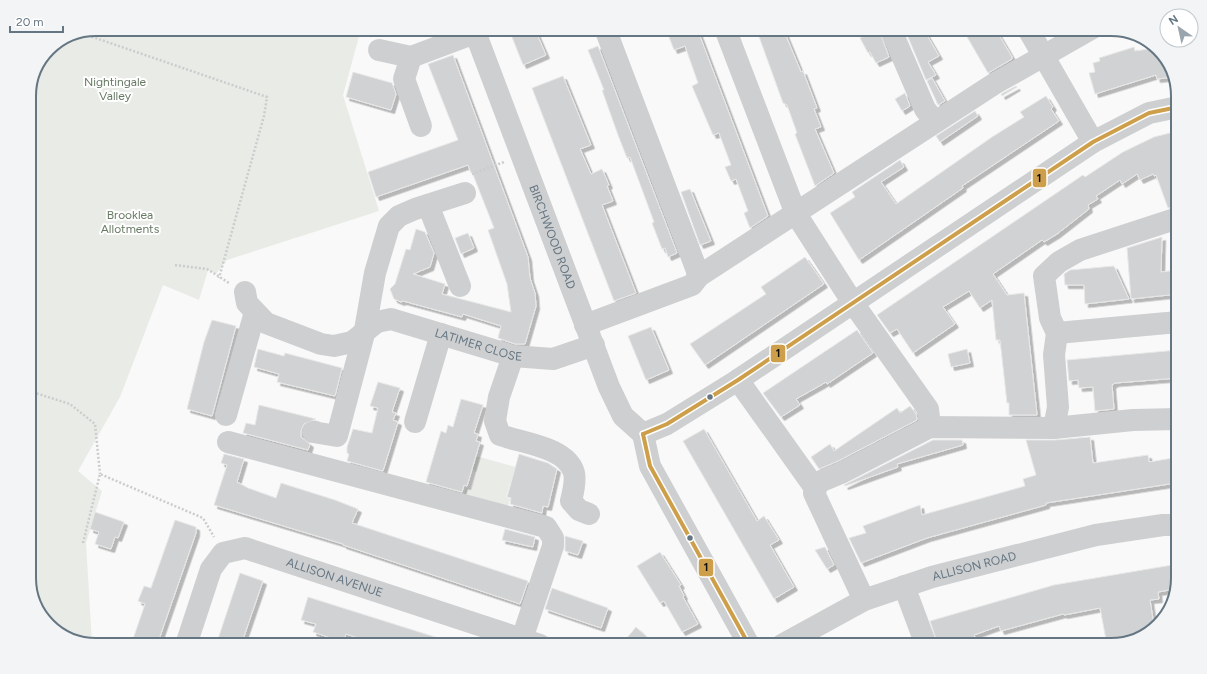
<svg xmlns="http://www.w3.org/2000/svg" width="1207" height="674" font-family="Figtree,sans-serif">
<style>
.green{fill:#e8ebe6}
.building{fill:#d0d2d3;stroke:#e8e8e8;filter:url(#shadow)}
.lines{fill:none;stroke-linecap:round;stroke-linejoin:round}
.path{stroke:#cbcccd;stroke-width:2.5;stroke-dasharray:2 2;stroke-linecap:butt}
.minor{stroke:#cecfd0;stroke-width:22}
.bus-1-casing{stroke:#fff;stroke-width:7}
.bus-1{stroke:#ce9f4b;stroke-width:4}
.bus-dot{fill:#657683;stroke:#fff;stroke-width:1.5}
.labels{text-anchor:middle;stroke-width:4;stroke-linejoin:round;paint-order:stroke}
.park-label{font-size:12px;fill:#687a64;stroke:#fff}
.street-label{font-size:12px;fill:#657683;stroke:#fff}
.rim{fill:none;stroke:#657683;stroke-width:2}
.line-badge{stroke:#fff;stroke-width:1.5}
.pale-badge-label{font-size:11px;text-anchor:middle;font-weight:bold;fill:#111}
</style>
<defs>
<filter id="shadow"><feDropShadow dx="3.5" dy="3.5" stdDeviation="0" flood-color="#0004"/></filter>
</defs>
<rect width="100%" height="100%" fill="#f9f9f9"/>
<!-- green -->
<g class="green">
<polygon points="360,33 343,95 379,211 227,260 216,274 208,270 199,300 163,285 120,397 78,471 102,491 86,543 92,644 63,636 40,615 29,582 29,92 49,49 71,34"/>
<polygon points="476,456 519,468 514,484 510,483 506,497 510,499 508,506 464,494 466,488 471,489 477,472 472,470"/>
</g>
<!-- building -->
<g class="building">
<polygon points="876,30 879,30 889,57 876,63 870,52 868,53 860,38"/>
<polygon points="905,30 924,30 939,56 928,62 936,75 926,80"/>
<polygon points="963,30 996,30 1012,57 1012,59 988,73"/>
<polygon points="672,31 698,31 768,216 750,228 744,213 748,211 736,179 731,181 725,167 731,165 719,133 713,135 692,86 698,83 685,46 674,50 669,37 674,35"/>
<polygon points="757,31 784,31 801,72 803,71 817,108 814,109 821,127 815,129 834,173 815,186 795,134 797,133 787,105 783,103"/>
<polygon points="510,32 536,32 546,55 523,65"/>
<polygon points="598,46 677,253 668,257 665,248 662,249 652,223 654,222 630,157 627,158 618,135 602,90 604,90 588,50"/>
<polygon points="1134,47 1135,51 1155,48 1167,59 1173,77 1157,79 1156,75 1095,94 1089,73 1095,72 1093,63 1100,61 1099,58"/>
<polygon points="453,55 528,257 530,278 535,293 536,306 525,344 515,344 498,338 501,326 463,314 462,317 403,301 401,302 394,299 390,289 395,284 406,249 410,250 416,229 425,232 434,253 430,267 413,274 445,284 442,294 511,312 507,284 488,230 494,228 472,172 471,173 468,165 376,197 368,172 458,140 428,64"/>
<polygon points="353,72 392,83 396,94 391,110 346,97"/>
<polygon points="563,76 591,145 580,149 591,174 602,169 609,185 607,186 613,201 602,205 636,293 614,301 532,88"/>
<polygon points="932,78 945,101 938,105 927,81"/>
<polygon points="1016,86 1017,87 1002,96 1001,94"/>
<polygon points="905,93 910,106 902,111 895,99"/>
<polygon points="1046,96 1053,107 1051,109 1059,121 962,186 963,188 859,260 830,213 855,197 852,192 900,160 904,167 881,182 896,204 992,137 1024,117 1020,112"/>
<polygon points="975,111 978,116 940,142 936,136"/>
<polygon points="1178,131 1178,206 1168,208 1156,175 1154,176 1153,174 1140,180 1137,174 1122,184 1120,180 1096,196 1098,199 1088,205 1089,209 1057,234 1044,242 1042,240 993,274 1007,295 1024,293 1037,415 1009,415 1009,403 1007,403 1000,340 996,340 992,300 980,308 969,291 943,307 955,324 913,353 897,329 890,333 877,315 1083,175 1085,177 1123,152 1154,137"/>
<polygon points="690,189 711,241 700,245 681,192"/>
<polygon points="468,233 474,248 461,254 455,238"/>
<polygon points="1162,237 1161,272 1177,270 1178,294 1131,299 1127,248"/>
<polygon points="805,257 824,284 705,365 690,344 766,294 761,287"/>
<polygon points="1114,266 1129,299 1085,304 1084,285 1065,285 1064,274 1070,270"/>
<polygon points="212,320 236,326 212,416 187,409 204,342"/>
<polygon points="651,327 669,370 646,380 628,336"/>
<polygon points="857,330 873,353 827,384 826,382 821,385 796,399 800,405 781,417 763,393"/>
<polygon points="258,349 284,356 285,353 342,368 335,396 277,382 279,374 254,367"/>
<polygon points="967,349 970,363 951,367 948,354"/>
<polygon points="1178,350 1178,378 1115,383 1112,385 1114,409 1095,411 1093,387 1079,388 1078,380 1069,381 1067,360"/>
<polygon points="378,382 400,388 392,412 396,413 393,420 398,422 383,471 347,461 349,454 347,453 347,447 353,429 372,433 378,408 370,406"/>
<polygon points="461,399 483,405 474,433 478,434 476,441 480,442 467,486 464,485 462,492 426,482 441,431 446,433 448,425 453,427"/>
<polygon points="259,405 316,419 304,424 301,430 301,437 310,444 308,450 243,433 246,423 255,425"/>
<polygon points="910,406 916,414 917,420 838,461 819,469 811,457 830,444 834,451 897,408 900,413"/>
<polygon points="704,429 757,521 764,516 779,540 770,545 794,587 774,599 683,441"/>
<polygon points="1090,437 1093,463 1148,455 1149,462 1173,458 1176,483 1046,503 1046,505 927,538 861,563 849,538 866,533 863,526 920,505 922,515 1025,486 1023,479 1036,475 1026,440 1055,440"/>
<polygon points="933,440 962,440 963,445 897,464 898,467 845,486 844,485"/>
<polygon points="224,454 244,459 237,482 248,488 276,498 281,483 335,500 358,509 352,523 528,581 520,604 343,545 343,544 214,505 227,465 221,463"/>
<polygon points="519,454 548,463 557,469 548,507 543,506 542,513 510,504 511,498 507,497"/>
<polygon points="95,512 124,522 118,538 115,537 111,549 95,544 99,532 90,529"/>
<polygon points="175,520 196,527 196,533 157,645 131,645 145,604 138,601 144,586 151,588"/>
<polygon points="505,529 535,537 533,547 502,540"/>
<polygon points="565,536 583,541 578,555 565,551"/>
<polygon points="825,547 834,565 827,569 815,550"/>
<polygon points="660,552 681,585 679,586 684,596 683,597 698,624 682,632 664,601 660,603 637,566"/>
<polygon points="1178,564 1178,578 1175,589 1158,592 1159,599 1150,600 1154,626 1145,636 1111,645 1107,645 1100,608 1064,615 1063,614 1001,631 999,626 974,635 976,639 969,641 970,645 938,645 930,621 1054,585"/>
<polygon points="240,573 263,581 241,645 216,645"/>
<polygon points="552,588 608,608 601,628 545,609"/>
<polygon points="308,597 451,642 450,645 380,645 346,634 343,642 313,632 316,624 301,620"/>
<polygon points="636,627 656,645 621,645"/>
</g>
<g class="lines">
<!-- path -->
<g class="path">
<polyline points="84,34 267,97 264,116 219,278"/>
<polyline points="472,174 504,162"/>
<polyline points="175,265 207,269 229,283"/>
<polyline points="29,391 70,404 95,424 100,474"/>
<polyline points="83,543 100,474 203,518 214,537"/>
</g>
<!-- minor -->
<g class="minor">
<polyline points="1028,29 1093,142"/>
<polyline points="891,30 925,109 935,122"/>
<polyline points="606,31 699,276"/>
<polyline points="726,31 796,214 853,303 928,409 930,427"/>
<path id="s1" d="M475 32 609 387 623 416 643 434"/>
<polyline points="379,50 411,57 475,33"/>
<polyline points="411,57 404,79 421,126"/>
<polyline points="428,205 460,286"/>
<path id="s2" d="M245 292 247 303 266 323 321 344 334 346 352 342 377 322 391 319 513 356 553 359 594 345"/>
<polyline points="585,325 692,285 699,276 994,84 1091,29"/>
<polyline points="1057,333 1178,322"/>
<path d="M513 356 499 397 495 421 500 435C522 443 567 447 574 473 576 481 573 493 571 501L579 510 589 514"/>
<polyline points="738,380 815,488"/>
<polyline points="226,415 255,312"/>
<polyline points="415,422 441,334"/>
<polyline points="1054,428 1058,407 1054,355 1057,333 1050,318 1044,276 1059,262 1080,250 1178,218"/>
<polyline points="313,432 337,436 365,330 375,273 389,226 399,216 415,209 465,193"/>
<polyline points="643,434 667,424 738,380 1093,142 1149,113 1178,107"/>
<polyline points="643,434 650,466 749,645"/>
<polyline points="228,442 546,527 553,538 553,546 522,639"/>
<polyline points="904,586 926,645"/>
<polyline points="864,600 814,493 819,482 843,472 930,427 1054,428 1133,420 1178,419"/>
<path id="s3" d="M186 645 211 569 223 553 245 548 540 645"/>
<path id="s4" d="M782 645 864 600 932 577 1096 535 1163 525H1178"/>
</g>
<defs>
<g id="bus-1">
<polyline points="643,434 667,424 738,380 1093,142 1149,113 1178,107"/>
<polyline points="643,434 650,466 749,645"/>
</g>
</defs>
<!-- bus-1 casing -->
<use href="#bus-1" class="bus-1-casing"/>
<!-- bus-1 -->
<use href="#bus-1" class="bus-1"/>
</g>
<!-- markers -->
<g class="bus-dot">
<circle cx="710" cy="397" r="3.5"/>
<circle cx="690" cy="538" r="3.5"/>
</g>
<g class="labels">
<!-- park labels -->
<g class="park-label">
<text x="115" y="86">Nightingale<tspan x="115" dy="14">Valley</tspan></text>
<text x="130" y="219">Brooklea<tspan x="130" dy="14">Allotments</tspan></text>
</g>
<!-- street labels -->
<g class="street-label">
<text dy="4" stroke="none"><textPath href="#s1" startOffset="219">BIRCHWOOD ROAD</textPath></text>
<text dy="4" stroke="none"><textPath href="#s2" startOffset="267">LATIMER CLOSE</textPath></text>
<text dy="4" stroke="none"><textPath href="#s4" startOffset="209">ALLISON ROAD</textPath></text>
<text dy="4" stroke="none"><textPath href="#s3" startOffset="217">ALLISON AVENUE</textPath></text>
</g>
</g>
<!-- crop -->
<path d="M0 0H1207V674H0ZM96 36H1111A60 60 0 0 1 1171 96V578A60 60 0 0 1 1111 638H96A60 60 0 0 1 36 578V96A60 60 0 0 1 96 36Z" fill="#f3f4f5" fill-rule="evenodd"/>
<path class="rim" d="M96 36H1111A60 60 0 0 1 1171 96V578A60 60 0 0 1 1111 638H96A60 60 0 0 1 36 578V96A60 60 0 0 1 96 36Z"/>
<g class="line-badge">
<rect x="1032" y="168" width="15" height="20" rx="4" fill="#ce9f4b"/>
<rect x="770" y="344" width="16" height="19" rx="4" fill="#ce9f4b"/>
<rect x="698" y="558" width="16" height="19" rx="4" fill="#ce9f4b"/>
</g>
<g class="pale-badge-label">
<text x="1039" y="182">1</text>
<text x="778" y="357">1</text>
<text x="706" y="571">1</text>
</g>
<!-- north arrow -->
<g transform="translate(1179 28) rotate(326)"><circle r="19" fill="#ffffff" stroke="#c1c8cd"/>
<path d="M0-3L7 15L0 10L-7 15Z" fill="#99a4ac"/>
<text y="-6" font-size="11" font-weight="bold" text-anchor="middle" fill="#657683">N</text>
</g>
<!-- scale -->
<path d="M10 26v6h53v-6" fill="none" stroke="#657683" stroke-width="2"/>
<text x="16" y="26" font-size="12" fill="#657683" stroke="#ffffff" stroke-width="3" paint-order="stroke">20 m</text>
</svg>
